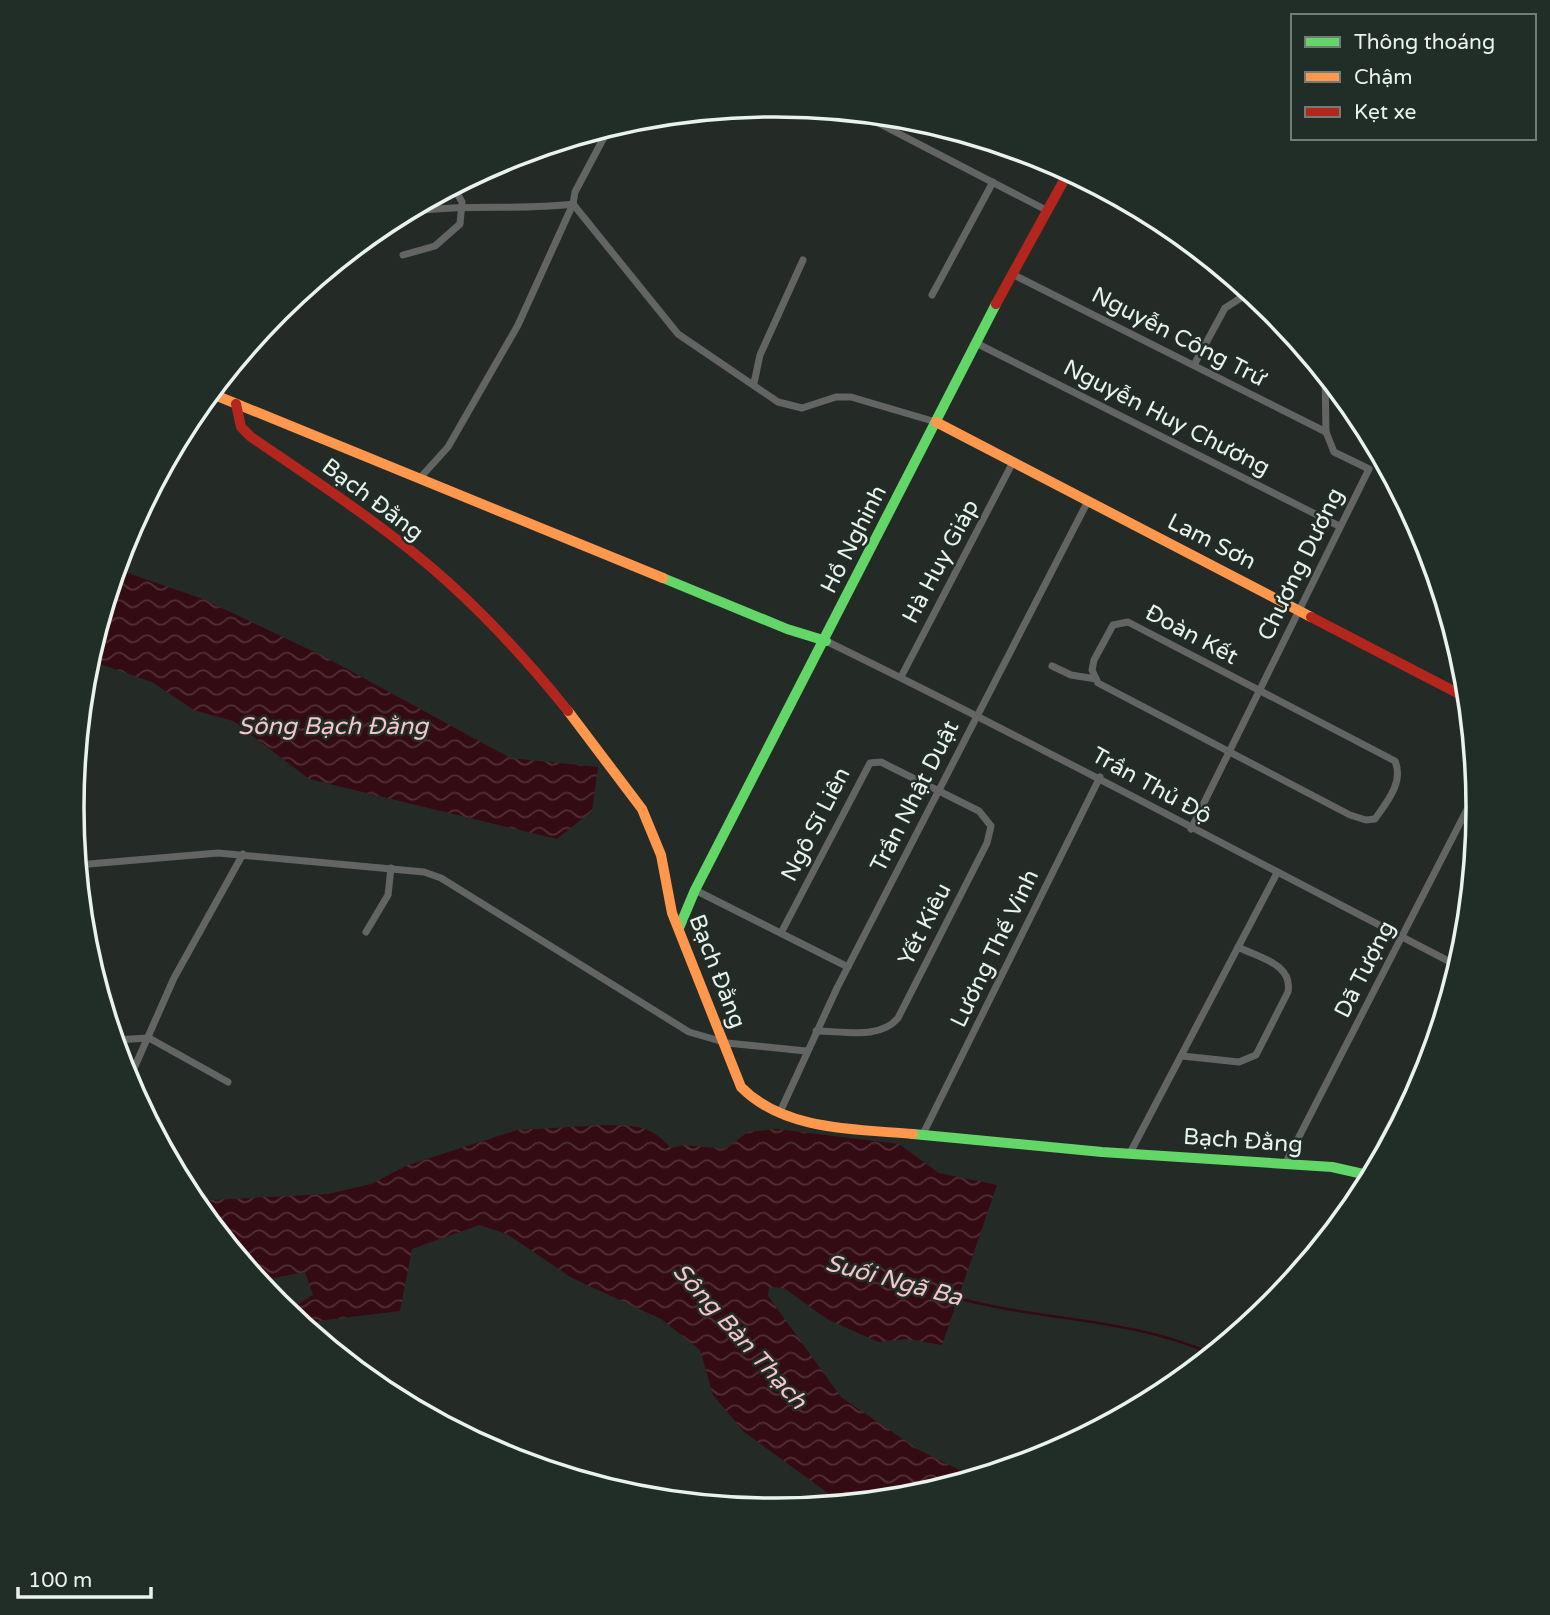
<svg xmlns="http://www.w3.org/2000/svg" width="1550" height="1615" font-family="'Varela Round',sans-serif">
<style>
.water{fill:url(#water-waves)}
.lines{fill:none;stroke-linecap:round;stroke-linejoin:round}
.stream{stroke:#340b13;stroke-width:2.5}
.street{stroke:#626563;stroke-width:7}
.fast{stroke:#63d668;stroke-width:10}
.slow{stroke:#ff974d;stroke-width:10}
.jam{stroke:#b3261e;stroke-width:10}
.labels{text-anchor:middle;stroke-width:5;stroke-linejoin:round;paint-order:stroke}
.street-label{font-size:23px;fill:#eaf2ed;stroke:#212e27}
.water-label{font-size:24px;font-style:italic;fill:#f9c4c8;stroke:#212e27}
.rim{fill:none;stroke:#eaf2ed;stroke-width:3.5}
</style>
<defs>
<pattern id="water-waves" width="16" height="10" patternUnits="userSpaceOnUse" patternTransform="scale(1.75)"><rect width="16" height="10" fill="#340b13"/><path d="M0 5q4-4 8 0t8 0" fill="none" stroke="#522f36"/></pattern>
</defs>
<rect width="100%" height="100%" fill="#242b27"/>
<!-- water -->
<g class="water">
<polygon points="116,569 203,599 327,658 510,758 598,767 592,811 557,839 309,779 233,721 194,710 152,682 88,660"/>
<path d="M605 1125C637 1126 649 1124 671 1148L684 1145 725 1149 748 1132 777 1129 899 1144 939 1173 997 1185 942 1345 907 1339 878 1342 827 1319 784 1288 769 1287 768 1296 841 1397 919 1450 976 1478 912 1497 843 1504 744 1432 713 1395 700 1350 661 1319 572 1278 507 1234 479 1225 412 1249 400 1311 318 1321 305 1327 286 1312 313 1295 305 1272 258 1281 192 1201 328 1194 371 1184 408 1165 517 1130Z"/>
</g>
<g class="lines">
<!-- stream -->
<path class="stream" d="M953 1297C1040 1321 1129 1317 1212 1354"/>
<!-- street -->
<g class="street">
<polyline points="859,113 1048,211"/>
<path d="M402 213C459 203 516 211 573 204L575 192 610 126"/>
<polyline points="403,255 435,246 460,224 462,202 453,186"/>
<polyline points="1014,275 1326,432"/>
<polyline points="932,295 993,182"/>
<polyline points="978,344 1339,526"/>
<polyline points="1194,365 1225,308 1250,292"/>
<polyline points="754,383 760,355 803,260"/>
<polyline points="420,478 448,447 518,325 573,204 678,334 778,402 802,408 836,397 851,397 936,422"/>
<path d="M1128 622 1395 761C1404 782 1387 802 1375 819L1366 820 1350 815 1098 683 1092 670 1094 660 1113 625Z"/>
<path d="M826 641C1039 745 1247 857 1458 966"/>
<polyline points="1052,666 1071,675 1096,679"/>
<polyline points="901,677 1013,462"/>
<polyline points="1191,829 1369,469 1334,452 1326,432 1325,375"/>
<polyline points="77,865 218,853 424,872 441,878 689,1032 727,1043 806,1051"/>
<polyline points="695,890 848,967"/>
<polyline points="366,932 388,895 391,868"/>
<path d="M781 933 870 763 881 762 979 811 991 826 987 843 898 1018C880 1040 843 1031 816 1031"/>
<polyline points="114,1040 149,1038 228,1082"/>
<path d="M1182 1056 1239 1062 1256 1055 1288 992C1293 964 1260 958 1238 947"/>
<polyline points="128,1082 174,978 243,854"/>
<polyline points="780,1112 837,988 1088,501"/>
<polyline points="922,1136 1100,777"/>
<polyline points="1130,1153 1277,873"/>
<polyline points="1285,1164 1477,790"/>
<polyline points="1365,1173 1437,1036"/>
</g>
<!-- fast -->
<g class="fast">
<polyline points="663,578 787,629 826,641"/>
<polyline points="679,928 695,890 996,304"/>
<polyline points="913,1134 1102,1152 1332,1167 1372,1176"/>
</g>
<!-- slow -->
<g class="slow">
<polyline points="210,393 663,578"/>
<polyline points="936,422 1311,617"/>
<path d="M568 711 642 809 661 855 672 913 741 1087C784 1131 856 1129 913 1134"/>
</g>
<!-- jam -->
<g class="jam">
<polyline points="996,304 1069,171"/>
<path d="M236 404 241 427 251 437C318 483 388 528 448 582 491 621 532 666 568 711"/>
<polyline points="1311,617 1467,698"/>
</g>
</g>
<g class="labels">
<!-- street labels -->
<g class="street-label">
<text transform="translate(1179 336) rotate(27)" y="8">Nguyễn Công Trứ</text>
<text transform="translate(1167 417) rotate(27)" y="8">Nguyễn Huy Chương</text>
<text transform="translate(373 499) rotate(37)" y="8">Bạch Đằng</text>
<text transform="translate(853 539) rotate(-63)" y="8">Hồ Nghinh</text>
<text transform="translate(1212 541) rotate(27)" y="8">Lam Sơn</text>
<text transform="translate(940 561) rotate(-62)" y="8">Hà Huy Giáp</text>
<text transform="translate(1300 564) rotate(-64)" y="8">Chương Dương</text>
<text transform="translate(1192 634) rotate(28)" y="8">Đoàn Kết</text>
<text transform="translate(1152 785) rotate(29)" y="8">Trần Thủ Độ</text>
<text transform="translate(914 796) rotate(-63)" y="8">Trần Nhật Duật</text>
<text transform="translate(815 824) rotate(-63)" y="8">Ngô Sĩ Liên</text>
<text transform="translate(924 924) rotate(-63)" y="8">Yết Kiêu</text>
<text transform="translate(994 948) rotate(-64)" y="8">Lương Thế Vinh</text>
<text transform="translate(1364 969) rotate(-63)" y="8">Dã Tượng</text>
<text transform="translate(718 971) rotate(69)" y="8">Bạch Đằng</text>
<text transform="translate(1243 1140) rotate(4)" y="8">Bạch Đằng</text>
</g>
<!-- water labels -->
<g class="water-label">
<text x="333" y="734">Sông Bạch Đằng</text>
<text transform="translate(894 1280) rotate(15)" y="8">Suối Ngã Ba</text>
<text transform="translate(740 1336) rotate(48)" y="8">Sông Bàn Thạch</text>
</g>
</g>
<!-- crop -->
<path d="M0 0H1550V1615H0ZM774 117H776A690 690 0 0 1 1466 807V808A690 690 0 0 1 776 1498H774A690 690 0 0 1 84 808V807A690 690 0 0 1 774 117Z" fill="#212e27" fill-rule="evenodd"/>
<path class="rim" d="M774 117H776A690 690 0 0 1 1466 807V808A690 690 0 0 1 776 1498H774A690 690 0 0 1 84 808V807A690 690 0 0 1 774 117Z"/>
<!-- legend -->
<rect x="1291" y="14" width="245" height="126" fill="#212e27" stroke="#717c76" stroke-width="2"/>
<rect x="1305" y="37" width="35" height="10" fill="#63d668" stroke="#717c76" stroke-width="2"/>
<text x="1354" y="49" font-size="21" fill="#eaf2ed">Thông thoáng</text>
<rect x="1305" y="72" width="35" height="10" fill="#ff974d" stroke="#717c76" stroke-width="2"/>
<text x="1354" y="84" font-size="21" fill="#eaf2ed">Chậm</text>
<rect x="1305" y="107" width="35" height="10" fill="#b3261e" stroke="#717c76" stroke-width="2"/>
<text x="1354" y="119" font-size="21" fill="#eaf2ed">Kẹt xe</text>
<!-- scale -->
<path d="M18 1587v10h133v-10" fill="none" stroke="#eaf2ed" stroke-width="3.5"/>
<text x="28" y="1587" font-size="21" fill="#eaf2ed" stroke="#212e27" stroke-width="5" paint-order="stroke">100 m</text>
</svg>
